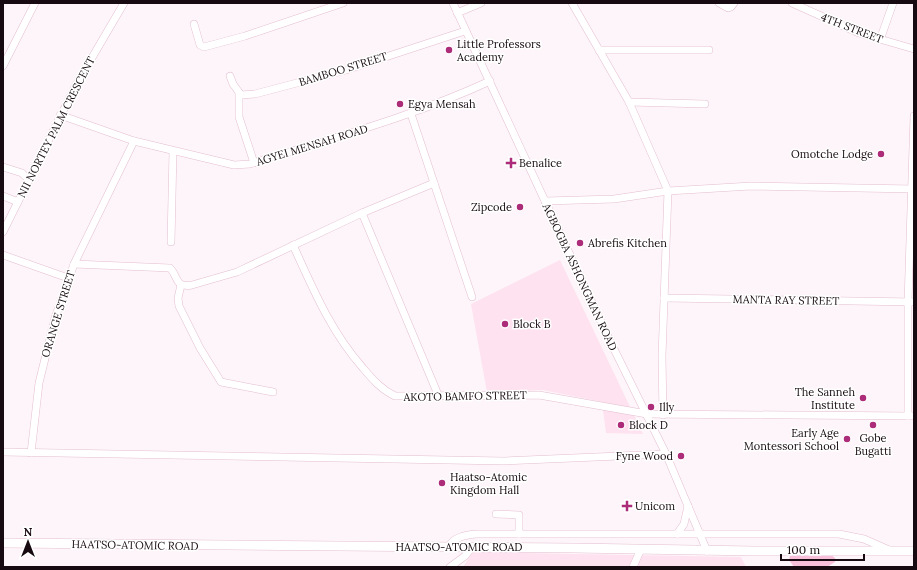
<svg xmlns="http://www.w3.org/2000/svg" width="917" height="570" font-family="Lora,serif">
<style>
.built{fill:#fee2ef}
.green{fill:#f8bfdb}
.lines{fill:none;stroke-linecap:round;stroke-linejoin:round}
.minor-casing{stroke:#e4bed0;stroke-width:8}
.major-casing{stroke:#e4bed0;stroke-width:10}
.minor{stroke:#fff;stroke-width:7}
.major{stroke:#fff;stroke-width:9}
.poi-dot{fill:#ac2c7a;stroke:#fff;stroke-width:1.5}
.labels{text-anchor:middle;stroke-width:3;stroke-linejoin:round;paint-order:stroke}
.street-label{font-size:11px;fill:#170b11;stroke:#fff}
.poi-label{font-size:11px;fill:#170b11;stroke:#fff;text-anchor:start}
</style>
<rect width="100%" height="100%" fill="#fdf5f9"/>
<!-- built -->
<g class="built">
<polygon points="560,260 643,434 606,433 602,402 543,390 487,392 471,304"/>
<polygon points="473,552 741,557 746,567 463,567"/>
</g>
<!-- green -->
<polygon class="green" points="831,555 835,558 835,562 827,567 794,567 789,560 790,556"/>
<g class="lines">
<defs>
<g id="minor">
<polyline points="453,3 610,341 666,454 707,551"/>
<polyline points="572,3 629,102 668,191 662,356 663,415"/>
<polyline points="719,3 728,8 731,7 734,3"/>
<polyline points="792,3 859,33 914,49"/>
<polyline points="457,13 481,3"/>
<polyline points="194,24 200,45 204,47 245,36 343,3"/>
<polyline points="880,40 893,3"/>
<polyline points="599,50 709,50"/>
<polyline points="3,66 35,3"/>
<polyline points="230,76 233,84 241,95 255,94 346,70 465,31"/>
<polyline points="239,93 239,117 254,163"/>
<polyline points="629,102 705,104"/>
<polyline points="411,114 472,297"/>
<path d="M60 115 134 141 234 165 250 164C332 138 412 117 490 81"/>
<polyline points="3,167 22,173 29,180"/>
<polyline points="3,196 18,202"/>
<polyline points="545,201 614,199 668,191 751,186 914,189"/>
<polyline points="362,213 439,397"/>
<polyline points="3,232 76,85 124,3"/>
<polyline points="171,242 173,151"/>
<path d="M293 245C313 289 331 332 363 368 373 380 382 390 395 396L539 395 647 414 914 416"/>
<polyline points="3,255 68,278"/>
<path d="M74 264 170 268C179 277 174 288 192 285L237 272 362 213 434 183"/>
<polyline points="181,285 178,298 179,306 200,348 221,382 273,392"/>
<polyline points="664,298 914,302"/>
<polyline points="908,416 908,302 914,116"/>
<polyline points="3,452 504,461 666,454"/>
<polyline points="31,453 39,383 55,318 74,264 134,141"/>
<polyline points="496,514 519,515 519,534"/>
<polyline points="677,534 684,524 688,506"/>
<path d="M448 547C454 537 465 535 476 534H839L864 539 889 550"/>
<polyline points="450,567 465,556 472,547"/>
<polyline points="633,567 641,549"/>
</g>
<polyline id="major" points="3,543 574,548 754,551 914,551"/>
</defs>
<!-- minor casing -->
<use href="#minor" class="minor-casing"/>
<!-- major casing -->
<use href="#major" class="major-casing"/>
<!-- minor -->
<use href="#minor" class="minor"/>
<!-- major -->
<use href="#major" class="major"/>
</g>
<!-- markers -->
<g class="poi-dot">
<circle cx="449" cy="50" r="4"/>
<circle cx="400" cy="104" r="4"/>
<circle cx="881" cy="154" r="4"/>
<path d="M509 157h4v4h4v4h-4v4h-4v-4h-4v-4h4z"/>
<circle cx="520" cy="207" r="4"/>
<circle cx="580" cy="243" r="4"/>
<circle cx="505" cy="324" r="4"/>
<circle cx="863" cy="398" r="4"/>
<circle cx="651" cy="407" r="4"/>
<circle cx="621" cy="425" r="4"/>
<circle cx="873" cy="425" r="4"/>
<circle cx="847" cy="439" r="4"/>
<circle cx="681" cy="456" r="4"/>
<circle cx="442" cy="483" r="4"/>
<path d="M625 500h4v4h4v4h-4v4h-4v-4h-4v-4h4z"/>
</g>
<g class="labels">
<!-- street labels -->
<g class="street-label">
<text transform="translate(852 28) rotate(21)" y="4">4TH STREET</text>
<text transform="translate(343 69) rotate(-17)" y="4">BAMBOO STREET</text>
<text transform="translate(56 127) rotate(-63)" y="4">NII NORTEY PALM CRESCENT</text>
<text transform="translate(312 145) rotate(-17)" y="4">AGYEI MENSAH ROAD</text>
<text transform="translate(580 277) rotate(65)" y="4">AGBOGBA ASHONGMAN ROAD</text>
<text transform="translate(786 300) rotate(1)" y="4">MANTA RAY STREET</text>
<text transform="translate(58 314) rotate(-73)" y="4">ORANGE STREET</text>
<text transform="translate(465 396) rotate(-1)" y="4">AKOTO BAMFO STREET</text>
<text transform="translate(135 545) rotate(1)" y="4">HAATSO-ATOMIC ROAD</text>
<text x="459" y="551">HAATSO-ATOMIC ROAD</text>
</g>
<!-- poi labels -->
<g class="poi-label">
<text x="457" y="48">Little Professors<tspan x="457" dy="13">Academy</tspan></text>
<text x="408" y="108">Egya Mensah</text>
<text x="873" y="158" text-anchor="end">Omotche Lodge</text>
<text x="519" y="167">Benalice</text>
<text x="512" y="211" text-anchor="end">Zipcode</text>
<text x="588" y="247">Abrefis Kitchen</text>
<text x="513" y="328">Block B</text>
<text x="855" y="396" text-anchor="end">The Sanneh<tspan x="855" dy="13">Institute</tspan></text>
<text x="659" y="411">Illy</text>
<text x="629" y="429">Block D</text>
<text x="839" y="437" text-anchor="end">Early Age<tspan x="839" dy="13">Montessori School</tspan></text>
<text x="873" y="442" text-anchor="middle">Gobe<tspan x="873" dy="13">Bugatti</tspan></text>
<text x="673" y="460" text-anchor="end">Fyne Wood</text>
<text x="450" y="481">Haatso-Atomic<tspan x="450" dy="13">Kingdom Hall</tspan></text>
<text x="635" y="510">Unicom</text>
</g>
</g>
<!-- border -->
<rect width="917" height="570" fill="none" stroke="#170b11" stroke-width="8"/>
<!-- north arrow -->
<g transform="translate(28 542)" stroke="#ffffff" stroke-width="3" paint-order="stroke">
<path d="M0-3L7 15L0 10L-7 15Z" fill="#170b11"/>
<text y="-6" font-size="11" font-weight="bold" text-anchor="middle" fill="#170b11">N</text>
</g>
<!-- scale -->
<path d="M781 554v6h83v-6" fill="none" stroke="#170b11" stroke-width="2"/>
<text x="787" y="554" font-size="12" fill="#170b11" stroke="#ffffff" stroke-width="3" paint-order="stroke">100 m</text>
</svg>
